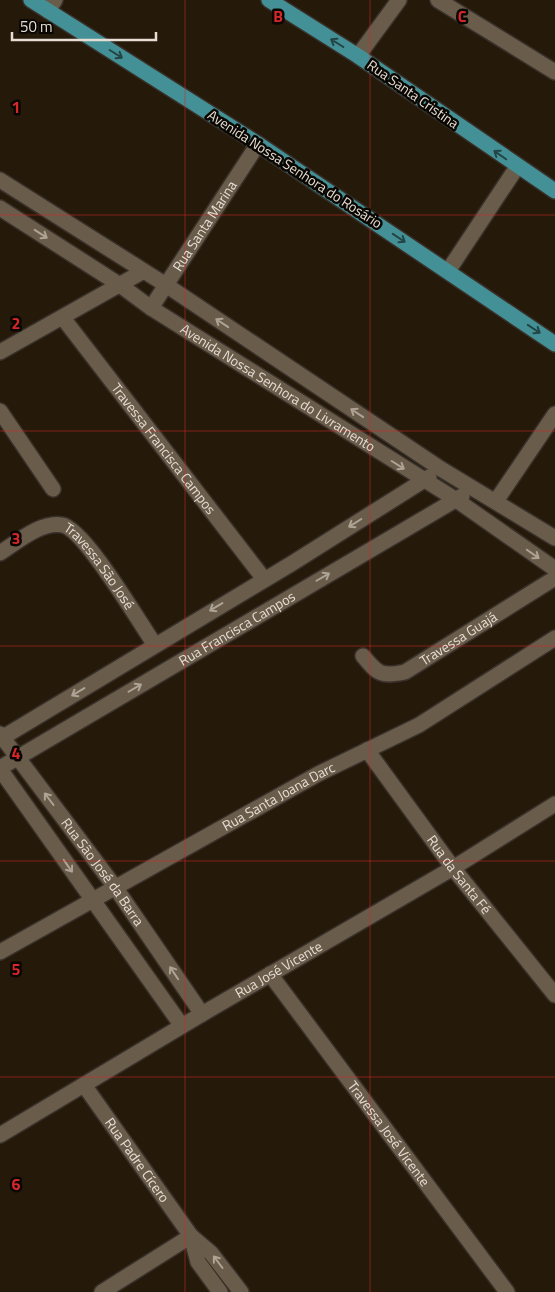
<svg xmlns="http://www.w3.org/2000/svg" width="555" height="1292" font-family="'Titillium Web',sans-serif">
<style>
.lines{fill:none;stroke-linecap:round;stroke-linejoin:round}
.minor-casing{stroke:#38302a;stroke-width:18}
.major-casing{stroke:#38302a;stroke-width:18}
.minor{stroke:#6a5c4a;stroke-width:15}
.major{stroke:#439196;stroke-width:15}
.oneway{stroke:#244545}
.oneway2{stroke:#aea496}
.grid{fill:none;stroke:#d62828;stroke-width:1;stroke-opacity:0.55}
.labels{text-anchor:middle;stroke-width:5;stroke-linejoin:round;paint-order:stroke}
.street-label{font-size:14px;fill:#e6ded4;stroke:#0a0602}
.grid-label{font-size:16px;text-anchor:middle;font-weight:bold;fill:#d62828;stroke:#0a0602;stroke-width:5;stroke-linejoin:round;paint-order:stroke}
</style>
<rect width="100%" height="100%" fill="#251909"/>
<g class="lines">
<defs>
<g id="minor">
<polyline points="438,0 555,72"/>
<polyline points="48,11 55,0"/>
<polyline points="358,56 399,0"/>
<polyline points="0,180 166,285 441,469 555,538"/>
<path id="s1" d="M0 208 120 285 151 308 455 499 555 569"/>
<polyline points="448,271 517,167"/>
<path id="s2" d="M151 308 258 144"/>
<path id="s3" d="M63 318 264 579"/>
<polyline points="0,352 142,272"/>
<polyline points="0,411 53,489"/>
<polyline points="496,501 555,414"/>
<path id="s4" d="M0 553C16 543 41 521 62 525 84 528 139 622 155 645"/>
<path id="s5" d="M363 656C378 674 381 677 405 672L555 578"/>
<path id="s6" d="M0 734 115 887 202 1014"/>
<polyline points="0,739 291,564 429,477"/>
<path id="s7" d="M367 750 453 868 555 995"/>
<path id="s8" d="M0 768 462 496"/>
<polyline points="0,769 182,1026"/>
<path id="s9" d="M0 952 318 774 419 725 555 638"/>
<path id="s10" d="M270 974 507 1292"/>
<path id="s11" d="M84 1085 191 1236 211 1253 241 1292"/>
<path id="s12" d="M0 1135 202 1014 453 868 555 804"/>
<polyline points="191,1236 198,1262 220,1292"/>
<polyline points="102,1292 191,1236"/>
</g>
<g id="major">
<polyline points="31,0 258,144 555,344"/>
<polyline points="269,0 358,56 555,191"/>
</g>
</defs>
<!-- minor casing -->
<use href="#minor" class="minor-casing"/>
<!-- major casing -->
<use href="#major" class="major-casing"/>
<!-- minor -->
<use href="#minor" class="minor"/>
<!-- major -->
<use href="#major" class="major"/>
</g>
<!-- one-way arrows -->
<defs><path id="oneway-shaft" d="M-6 0H5M1.5-3L5.5 0L1.5 3" fill="none" stroke-width="1.6" stroke-linecap="round" stroke-linejoin="round" transform="scale(1.25)"/></defs>
<g class="oneway">
<use href="#oneway-shaft" transform="translate(337 43) rotate(-148)"/>
<use href="#oneway-shaft" transform="translate(116 54) rotate(32)"/>
<use href="#oneway-shaft" transform="translate(500 155) rotate(-145)"/>
<use href="#oneway-shaft" transform="translate(399 238) rotate(34)"/>
<use href="#oneway-shaft" transform="translate(534 329) rotate(34)"/>
</g>
<g class="oneway2">
<use href="#oneway-shaft" transform="translate(41 234) rotate(33)"/>
<use href="#oneway-shaft" transform="translate(222 323) rotate(-146)"/>
<use href="#oneway-shaft" transform="translate(357 413) rotate(-146)"/>
<use href="#oneway-shaft" transform="translate(398 465) rotate(32)"/>
<use href="#oneway-shaft" transform="translate(355 523) rotate(148)"/>
<use href="#oneway-shaft" transform="translate(533 554) rotate(35)"/>
<use href="#oneway-shaft" transform="translate(323 577) rotate(-30)"/>
<use href="#oneway-shaft" transform="translate(216 607) rotate(149)"/>
<use href="#oneway-shaft" transform="translate(135 688) rotate(-30)"/>
<use href="#oneway-shaft" transform="translate(78 692) rotate(149)"/>
<use href="#oneway-shaft" transform="translate(49 799) rotate(-127)"/>
<use href="#oneway-shaft" transform="translate(68 866) rotate(55)"/>
<use href="#oneway-shaft" transform="translate(174 973) rotate(-124)"/>
<use href="#oneway-shaft" transform="translate(218 1262) rotate(-127)"/>
</g>
<!-- grid -->
<path class="grid" d="M185 0V1292M370 0V1292M0 215H555M0 431H555M0 646H555M0 861H555M0 1077H555"/>
<g class="labels">
<!-- street labels -->
<g class="street-label">
<text transform="translate(413 94) rotate(35)" y="5">Rua Santa Cristina</text>
<text transform="translate(295 169) rotate(33)" y="5">Avenida Nossa Senhora do Rosário</text>
<text dy="5" stroke="none"><textPath href="#s2" startOffset="98">Rua Santa Marina</textPath></text>
<text dy="5" stroke="none"><textPath href="#s1" startOffset="331">Avenida Nossa Senhora do Livramento</textPath></text>
<text dy="5" stroke="none"><textPath href="#s3" startOffset="165">Travessa Francisca Campos</textPath></text>
<text dy="5" stroke="none"><textPath href="#s4" startOffset="126">Travessa São José</textPath></text>
<text dy="5" stroke="none"><textPath href="#s8" startOffset="275">Rua Francisca Campos</textPath></text>
<text dy="5" stroke="none"><textPath href="#s5" startOffset="112">Travessa Guajá</textPath></text>
<text dy="5" stroke="none"><textPath href="#s9" startOffset="319">Rua Santa Joana Darc</textPath></text>
<text dy="5" stroke="none"><textPath href="#s6" startOffset="172">Rua São José da Barra</textPath></text>
<text dy="5" stroke="none"><textPath href="#s7" startOffset="155">Rua da Santa Fé</textPath></text>
<text dy="5" stroke="none"><textPath href="#s12" startOffset="324">Rua José Vicente</textPath></text>
<text dy="5" stroke="none"><textPath href="#s10" startOffset="199">Travessa José Vicente</textPath></text>
<text dy="5" stroke="none"><textPath href="#s11" startOffset="92">Rua Padre Cícero</textPath></text>
</g>
</g>
<g class="grid-label">
<text x="278" y="22">B</text>
<text x="462" y="22">C</text>
<text x="16" y="113">1</text>
<text x="16" y="329">2</text>
<text x="16" y="544">3</text>
<text x="16" y="759">4</text>
<text x="16" y="975">5</text>
<text x="16" y="1190">6</text>
</g>
<!-- scale -->
<path d="M12 32v8h144v-8" fill="none" stroke="#e6ded4" stroke-width="2.5"/>
<text x="20" y="32" font-size="15" fill="#e6ded4" stroke="#0a0602" stroke-width="4" paint-order="stroke">50 m</text>
</svg>
